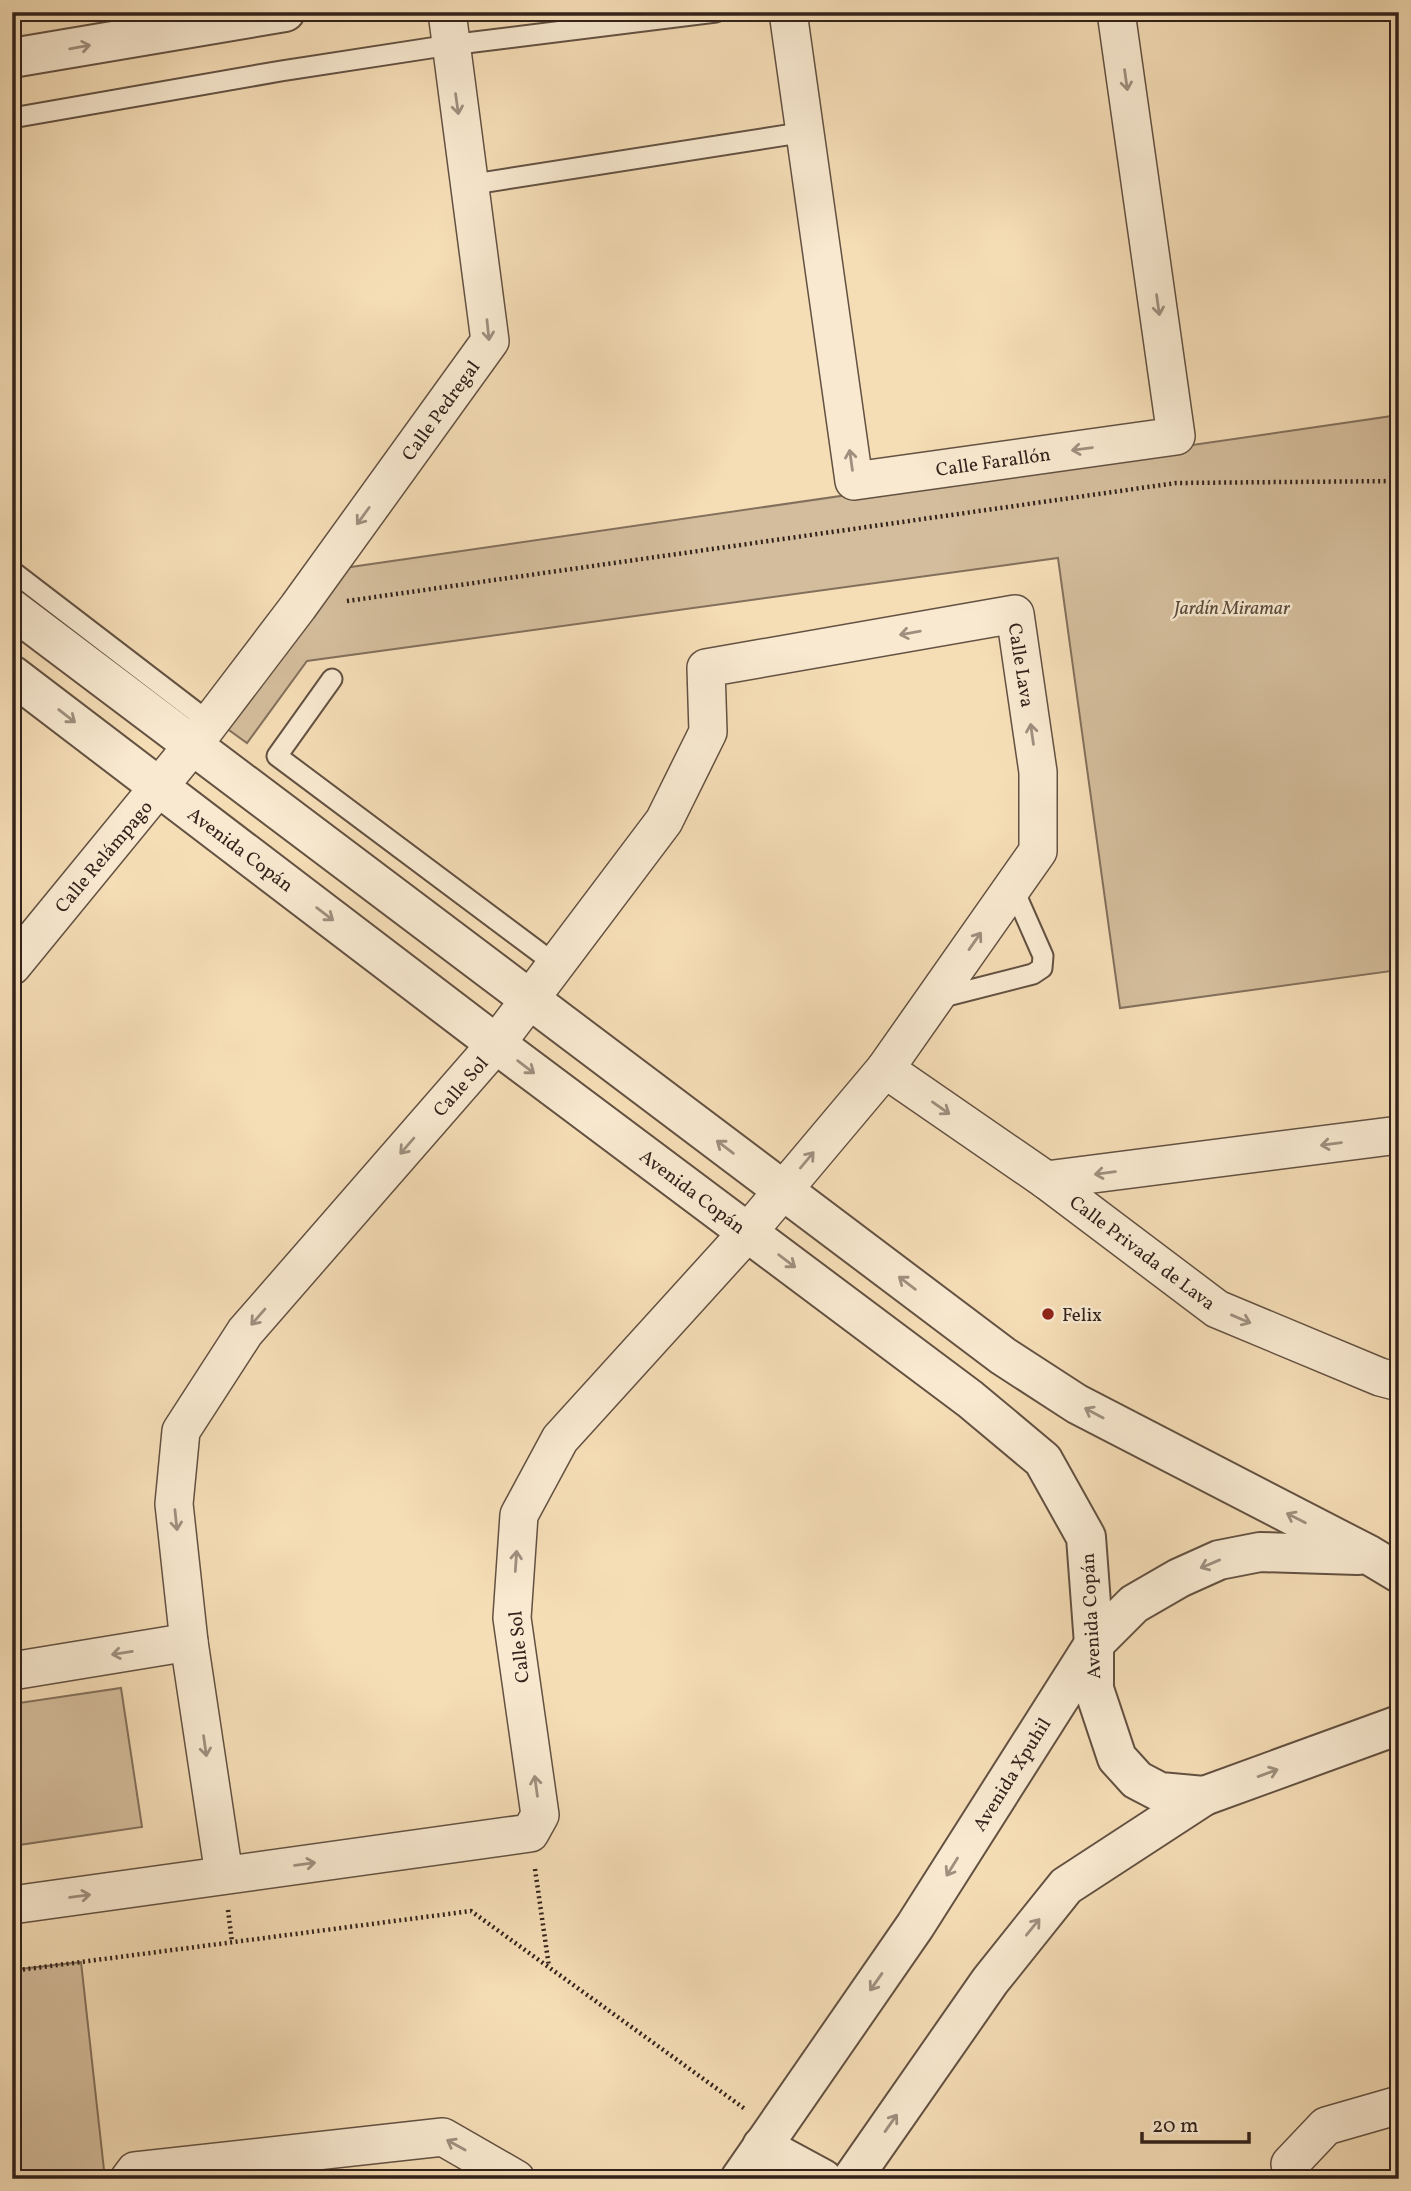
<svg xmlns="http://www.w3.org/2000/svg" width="1411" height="2191" font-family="Vollkorn,serif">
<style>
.green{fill:#d4bd9c;stroke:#83705c;stroke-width:2}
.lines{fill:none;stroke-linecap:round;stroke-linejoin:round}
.service-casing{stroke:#635142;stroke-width:23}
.minor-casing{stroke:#635142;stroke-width:40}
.tertiary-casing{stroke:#635142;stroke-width:42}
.path{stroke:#32221b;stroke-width:4.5;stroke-dasharray:2 3.5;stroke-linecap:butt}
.service{stroke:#f8e9d0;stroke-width:19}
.minor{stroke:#f8e9d0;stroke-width:37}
.tertiary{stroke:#f8e9d0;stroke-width:38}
.oneway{stroke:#9f8f7f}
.poi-dot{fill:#8f2418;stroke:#f8e9d0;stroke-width:2.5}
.labels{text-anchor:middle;stroke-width:5;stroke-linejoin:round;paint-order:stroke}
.street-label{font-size:19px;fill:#32221b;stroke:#f8e9d0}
.park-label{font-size:19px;font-style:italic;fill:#5a493b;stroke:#f8e9d0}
.poi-label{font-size:19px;fill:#32221b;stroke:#f8e9d0;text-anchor:start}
</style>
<rect width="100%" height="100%" fill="#f5ddb6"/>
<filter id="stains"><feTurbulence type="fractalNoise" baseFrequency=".00286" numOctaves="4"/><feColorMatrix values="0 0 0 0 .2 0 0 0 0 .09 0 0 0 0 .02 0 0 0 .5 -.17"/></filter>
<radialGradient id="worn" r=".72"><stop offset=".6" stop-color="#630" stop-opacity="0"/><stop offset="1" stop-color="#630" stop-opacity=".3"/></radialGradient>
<!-- green -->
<g class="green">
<polygon points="1399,415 1399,970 1120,1008 1058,558 307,661 247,743 222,725 337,569"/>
<polygon points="121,1688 142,1827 12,1846 12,1704"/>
<polygon points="81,1962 105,2179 12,2179 12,1970"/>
</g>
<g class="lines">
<defs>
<g id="service">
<polyline points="12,118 281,71 450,45 716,12"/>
<polyline points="468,185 806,132"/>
<polyline points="12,571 209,722"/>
<polyline points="332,679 277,756 555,964"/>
<polyline points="939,998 1033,974 1042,968 1043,956 1013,888"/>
</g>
<g id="minor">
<polyline points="788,12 854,481 1176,436 1116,12"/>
<polyline points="12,966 193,745 298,607 490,341 447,12"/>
<polyline points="885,1069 1046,1180 1217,1309 1380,1377 1399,1382"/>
<polyline points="1046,1180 1399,1135"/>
<polyline points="12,1671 189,1642"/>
<polyline points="12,1905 530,1833 540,1815 512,1618 519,1515 560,1439 748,1232 885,1069 1038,851 1038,772 1015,614 706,668 708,732 664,821 496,1044 245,1332 181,1431 174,1504 189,1642 224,1875"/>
<polyline points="1290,2164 1326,2126 1399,2105"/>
<polyline points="129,2179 135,2171 443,2137 516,2179"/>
</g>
<g id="tertiary">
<polyline points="12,58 285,12"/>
<polyline points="12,609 1003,1356 1077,1404 1369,1555 1399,1573"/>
<polyline points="12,675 496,1044 970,1399 1043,1460 1086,1537 1094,1644 1094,1689 1117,1758 1137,1780 1160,1792 1204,1796"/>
<polyline points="762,2146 823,2179"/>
<polyline points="740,2179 915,1926 1094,1644 1134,1604 1179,1578 1219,1560 1260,1552 1358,1555"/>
<polyline points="852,2179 990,1981 1066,1886 1204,1796 1399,1725"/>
</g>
</defs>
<!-- service casing -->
<use href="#service" class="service-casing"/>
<!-- minor casing -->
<use href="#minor" class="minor-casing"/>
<!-- tertiary casing -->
<use href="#tertiary" class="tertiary-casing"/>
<!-- path -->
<g class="path">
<polyline points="347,601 1176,483 1399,481"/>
<polyline points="535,1869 549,1967"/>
<polyline points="228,1910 232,1942"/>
<polyline points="12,1971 471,1911 745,2109"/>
</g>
<!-- service -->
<use href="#service" class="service"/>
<!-- minor -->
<use href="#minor" class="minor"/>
<!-- tertiary -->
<use href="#tertiary" class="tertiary"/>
</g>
<!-- one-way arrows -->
<defs><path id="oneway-shaft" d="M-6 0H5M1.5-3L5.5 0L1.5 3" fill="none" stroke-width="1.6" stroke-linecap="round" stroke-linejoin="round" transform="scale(1.75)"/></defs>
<g class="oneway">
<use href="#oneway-shaft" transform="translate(80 47) rotate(-10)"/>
<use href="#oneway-shaft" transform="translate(1126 80) rotate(82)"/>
<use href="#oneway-shaft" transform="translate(457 104) rotate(82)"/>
<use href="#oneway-shaft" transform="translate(1158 305) rotate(82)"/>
<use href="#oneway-shaft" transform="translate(488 330) rotate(84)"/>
<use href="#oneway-shaft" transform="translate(1082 449) rotate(172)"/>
<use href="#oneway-shaft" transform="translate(851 460) rotate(-98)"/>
<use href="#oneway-shaft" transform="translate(363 516) rotate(126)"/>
<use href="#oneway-shaft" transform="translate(910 633) rotate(170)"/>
<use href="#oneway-shaft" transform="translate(67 716) rotate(38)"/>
<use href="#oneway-shaft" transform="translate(1032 734) rotate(-98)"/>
<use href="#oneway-shaft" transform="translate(325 914) rotate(37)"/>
<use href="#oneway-shaft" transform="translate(975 941) rotate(-55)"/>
<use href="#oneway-shaft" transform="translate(526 1067) rotate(37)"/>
<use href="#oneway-shaft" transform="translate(941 1108) rotate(35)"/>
<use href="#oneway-shaft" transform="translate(1331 1144) rotate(173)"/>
<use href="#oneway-shaft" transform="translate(407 1146) rotate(131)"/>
<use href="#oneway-shaft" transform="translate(725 1147) rotate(-143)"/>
<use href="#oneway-shaft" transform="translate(807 1160) rotate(-50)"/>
<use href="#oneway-shaft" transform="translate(1105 1173) rotate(173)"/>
<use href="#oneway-shaft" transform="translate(787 1261) rotate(37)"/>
<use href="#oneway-shaft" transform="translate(907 1283) rotate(-143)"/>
<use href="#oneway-shaft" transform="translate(258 1317) rotate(131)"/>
<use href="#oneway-shaft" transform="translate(1241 1319) rotate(23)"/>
<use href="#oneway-shaft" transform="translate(1094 1413) rotate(-152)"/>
<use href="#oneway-shaft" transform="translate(1296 1518) rotate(-153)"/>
<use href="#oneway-shaft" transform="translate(176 1520) rotate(84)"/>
<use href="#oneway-shaft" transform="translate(516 1561) rotate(-86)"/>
<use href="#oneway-shaft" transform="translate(1210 1564) rotate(157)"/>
<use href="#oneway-shaft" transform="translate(122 1653) rotate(171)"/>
<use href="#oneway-shaft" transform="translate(205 1746) rotate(82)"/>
<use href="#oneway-shaft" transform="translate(1268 1773) rotate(-20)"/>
<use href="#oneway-shaft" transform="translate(536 1786) rotate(-98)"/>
<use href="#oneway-shaft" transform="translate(305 1864) rotate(-8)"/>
<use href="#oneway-shaft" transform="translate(952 1867) rotate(122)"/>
<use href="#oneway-shaft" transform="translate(80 1896) rotate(-8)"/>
<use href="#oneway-shaft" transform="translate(1033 1927) rotate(-51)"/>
<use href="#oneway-shaft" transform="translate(876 1982) rotate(125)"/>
<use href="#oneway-shaft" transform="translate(891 2123) rotate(-55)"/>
<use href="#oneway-shaft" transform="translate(456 2145) rotate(-151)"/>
</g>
<!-- markers -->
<circle class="poi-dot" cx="1048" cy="1314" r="7"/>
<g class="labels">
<!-- street labels -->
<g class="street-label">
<text transform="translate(440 410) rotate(-54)" y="7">Calle Pedregal</text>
<text transform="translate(993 461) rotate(-8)" y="7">Calle Farallón</text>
<text transform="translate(1022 665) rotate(81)" y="7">Calle Lava</text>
<text transform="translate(241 849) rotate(37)" y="7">Avenida Copán</text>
<text transform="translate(103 856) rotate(-50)" y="7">Calle Relámpago</text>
<text transform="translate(460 1086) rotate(-49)" y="7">Calle Sol</text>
<text transform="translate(693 1191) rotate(37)" y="7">Avenida Copán</text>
<text transform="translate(1143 1252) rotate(37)" y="7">Calle Privada de Lava</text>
<text transform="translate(1090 1616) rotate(-93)" y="7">Avenida Copán</text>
<text transform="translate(518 1647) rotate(-96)" y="7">Calle Sol</text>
<text transform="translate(1011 1774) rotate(-58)" y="7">Avenida Xpuhil</text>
</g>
<!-- park labels -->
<g class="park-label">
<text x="1232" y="614">Jardín Miramar</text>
</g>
<!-- poi labels -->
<g class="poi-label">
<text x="1062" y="1321">Felix</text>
</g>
</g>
<!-- margin -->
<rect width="1411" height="2191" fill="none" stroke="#f5ddb6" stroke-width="42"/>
<rect x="14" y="14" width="1383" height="2163" fill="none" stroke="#32221b" stroke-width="3.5"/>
<rect x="21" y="21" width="1369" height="2149" fill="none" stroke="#32221b" stroke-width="2"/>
<!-- scale -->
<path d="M1142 2132v10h107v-10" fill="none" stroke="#32221b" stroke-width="3.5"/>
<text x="1152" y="2132" font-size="21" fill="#32221b" stroke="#f8e9d0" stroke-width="5" paint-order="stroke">20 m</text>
<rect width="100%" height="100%" filter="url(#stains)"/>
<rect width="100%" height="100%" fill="url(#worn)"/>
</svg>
